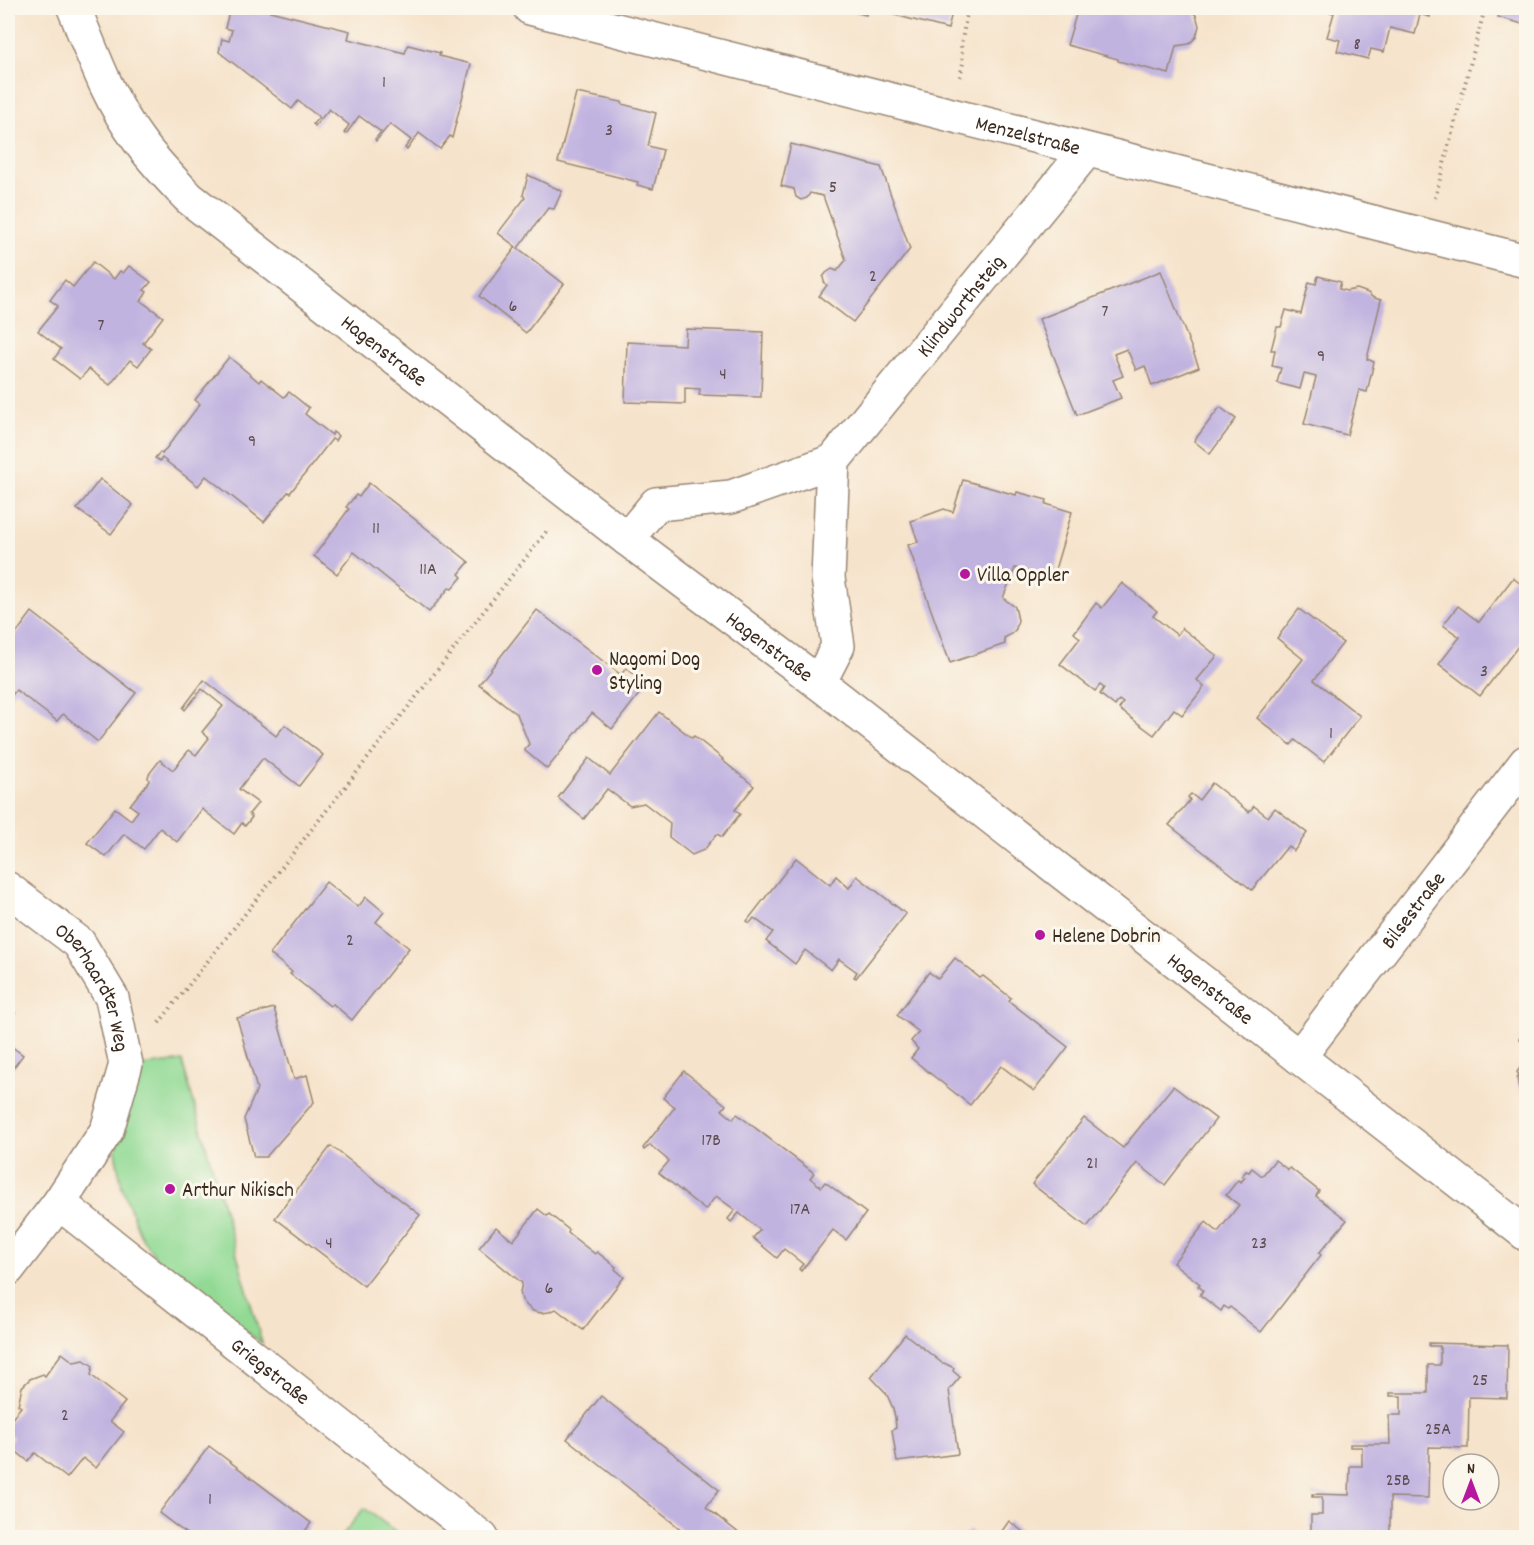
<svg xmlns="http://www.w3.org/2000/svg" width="1534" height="1545" font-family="Dekko,sans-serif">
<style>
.green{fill:#92da94;stroke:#668259;stroke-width:1.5}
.building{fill:#c1b3e0}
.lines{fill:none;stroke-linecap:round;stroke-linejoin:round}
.minor-casing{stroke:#988674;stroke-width:36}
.major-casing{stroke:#988674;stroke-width:36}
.path{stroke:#988674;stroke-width:4;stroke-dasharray:1.5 4.5;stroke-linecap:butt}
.minor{stroke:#fff;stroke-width:33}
.major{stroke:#fff;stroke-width:33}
.poi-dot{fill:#b5179e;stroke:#fbf7ec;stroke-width:2}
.labels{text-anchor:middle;stroke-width:6;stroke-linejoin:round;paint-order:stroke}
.number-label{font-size:18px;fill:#5c4c4e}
.street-label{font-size:21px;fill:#3b2a1e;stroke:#fbf7ec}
.poi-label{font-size:21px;fill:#3b2a1e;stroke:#fbf7ec;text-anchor:start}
</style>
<rect width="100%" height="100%" fill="#fbf7ec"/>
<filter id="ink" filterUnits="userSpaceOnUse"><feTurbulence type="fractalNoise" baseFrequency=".0167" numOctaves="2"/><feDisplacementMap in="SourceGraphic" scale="12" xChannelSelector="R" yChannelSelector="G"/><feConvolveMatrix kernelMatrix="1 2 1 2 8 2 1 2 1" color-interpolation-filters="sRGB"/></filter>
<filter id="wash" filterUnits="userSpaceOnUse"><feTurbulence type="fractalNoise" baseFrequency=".008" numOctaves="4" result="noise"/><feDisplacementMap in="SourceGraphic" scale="24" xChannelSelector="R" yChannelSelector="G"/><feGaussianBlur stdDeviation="1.35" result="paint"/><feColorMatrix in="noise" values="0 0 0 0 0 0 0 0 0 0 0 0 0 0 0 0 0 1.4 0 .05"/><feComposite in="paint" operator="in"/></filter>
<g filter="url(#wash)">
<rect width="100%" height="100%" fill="#f6e3cb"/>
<!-- green -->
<g class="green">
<polygon points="182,1061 262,1343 174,1278 156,1258 140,1235 122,1187 115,1152 133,1067"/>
<polygon points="364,1508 403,1537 341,1537"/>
</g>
<g id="blocks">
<!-- building -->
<g class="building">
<polygon points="230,8 258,8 350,31 348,39 405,53 408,45 440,53 439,56 471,64 452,138 450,136 440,149 419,133 407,150 405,148 411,140 390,124 376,141 375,139 381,132 359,116 346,134 344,133 349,125 329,109 315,126 313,124 319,117 298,101 292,109 219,52 222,39 229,41 232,30 225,28"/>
<polygon points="841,8 953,8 948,29 868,8 866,15"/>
<polygon points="1078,8 1186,8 1196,15 1199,26 1196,37 1189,44 1176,46 1169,74 1118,61 1118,59 1067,45"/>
<polygon points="1315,8 1432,8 1430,17 1420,14 1415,34 1390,28 1384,52 1371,49 1368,59 1337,51 1340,40 1327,37 1334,13"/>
<polygon points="1500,8 1526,8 1526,25 1498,17"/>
<polygon points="576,93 622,102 622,104 656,113 648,146 663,150 653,189 637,185 638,182 558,162"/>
<polygon points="791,144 881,167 910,249 853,322 819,296 827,285 824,282 823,277 826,273 832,269 837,271 846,260 823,196 810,193 807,198 801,200 796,197 794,189 781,186"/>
<polygon points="528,175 562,191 554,209 548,208 518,248 564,284 526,333 479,296 516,247 498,233 525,198 523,195"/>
<polygon points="93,262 114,279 120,271 123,273 129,266 151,282 144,290 147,292 141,301 163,317 143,343 151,349 138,366 130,360 110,385 89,369 80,379 54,359 61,349 38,331 58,306 50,300 65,280 73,287"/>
<polygon points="1161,271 1199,367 1152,386 1145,366 1136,370 1127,349 1114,354 1123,376 1113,380 1121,398 1077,415 1039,319"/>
<polygon points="1318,276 1341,282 1339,289 1347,291 1357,289 1368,293 1372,297 1381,300 1367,359 1374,362 1367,392 1359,390 1347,435 1304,424 1316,377 1304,374 1300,389 1277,383 1281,368 1272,366 1275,350 1271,350 1277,327 1281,327 1286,310 1301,314 1309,282 1316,284"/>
<polygon points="686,329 763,332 761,397 699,395 700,389 685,388 685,404 625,402 627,342 685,345"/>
<polygon points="229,357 259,382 261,379 284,397 289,392 309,408 305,414 332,435 333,432 338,436 335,441 332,439 290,493 288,492 264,522 206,476 198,486 162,458 160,461 155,458 160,452 162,454 200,404 195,400"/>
<polygon points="1220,407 1236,419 1210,454 1194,441"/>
<polygon points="100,479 133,505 111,534 77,509"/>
<polygon points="963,480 1016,495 1017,492 1047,500 1046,504 1072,512 1052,580 1015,568 1003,598 1015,607 1018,620 1016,629 1010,635 1004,638 1005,644 950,663 908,545 918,542 911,521 944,509 953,512"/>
<polygon points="369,483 469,562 459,574 462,577 452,589 449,588 429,612 354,552 337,574 314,556 349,509 346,507 356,495 359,497"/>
<polygon points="1513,578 1526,588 1526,636 1480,696 1439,664 1460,637 1443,625 1458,606 1479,622"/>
<polygon points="1122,583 1157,611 1153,616 1177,635 1182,628 1217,656 1197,680 1204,687 1182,715 1174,709 1154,735 1119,709 1123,703 1119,700 1115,706 1100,694 1104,688 1100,685 1095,691 1060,664 1080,638 1074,633 1096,603 1102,608"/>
<polygon points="1299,609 1343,643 1314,680 1360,716 1324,762 1295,740 1291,745 1257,718 1303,659 1277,638"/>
<polygon points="537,610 621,675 626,668 647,684 612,729 592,713 547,769 524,750 529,744 517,714 479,684"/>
<polygon points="32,612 136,693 98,742 63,714 57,721 16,690 8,700 8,644"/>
<polygon points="204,680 276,736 285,725 323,755 299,786 263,758 239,789 258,803 249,814 252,817 245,826 242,823 234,834 202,809 177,842 160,828 144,849 124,834 106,857 87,843 115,808 131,820 138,811 130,805 149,781 148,777 149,774 160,760 173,770 189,750 196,755 209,738 202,732 223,706 202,689 185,710 183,708"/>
<polygon points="659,712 692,738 694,736 723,759 722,760 754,786 735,810 740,814 722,837 717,834 704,850 692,855 669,837 670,823 644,803 630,806 607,789 584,819 558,798 589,758 610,775"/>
<polygon points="1212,783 1249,812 1254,806 1268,817 1275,808 1307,833 1294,851 1288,846 1252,890 1169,825 1190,800 1188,797 1191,794 1199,800"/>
<polygon points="796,858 830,885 836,876 849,888 857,876 906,914 856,978 854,977 857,972 839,959 831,970 805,950 795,964 766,941 773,932 754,918 750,923 747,921"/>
<polygon points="326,882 358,907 366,897 384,912 376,922 409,948 352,1020 333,1004 330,1006 290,974 292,972 270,954"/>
<polygon points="955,958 980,978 983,976 1011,998 1009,1001 1068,1047 1034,1091 1001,1066 970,1105 911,1058 918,1049 911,1041 919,1032 897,1015 929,972 938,979"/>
<polygon points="8,1008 15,1013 8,1023"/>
<polygon points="274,1008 294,1079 307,1075 314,1102 266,1157 254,1157 244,1119 257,1089 237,1018"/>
<polygon points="1526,1029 1526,1045 1519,1039"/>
<polygon points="8,1044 23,1055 8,1075"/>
<polygon points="1526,1060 1526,1095 1519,1088 1517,1078 1519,1075 1517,1072"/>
<polygon points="684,1071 726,1105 722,1110 733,1119 737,1114 814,1173 810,1178 821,1187 825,1182 866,1213 846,1240 833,1230 801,1271 799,1269 803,1264 784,1249 777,1258 753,1238 760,1230 739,1213 731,1222 728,1219 735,1210 716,1196 705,1210 659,1173 669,1161 650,1145 644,1150 643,1148 675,1107 663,1098"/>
<polygon points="1173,1086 1216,1119 1165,1185 1137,1163 1087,1227 1032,1184 1084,1118 1123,1148"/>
<polygon points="331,1146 420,1215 364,1286 275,1218"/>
<polygon points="1275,1160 1288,1170 1290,1168 1319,1191 1316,1196 1347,1220 1319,1253 1321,1255 1261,1332 1230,1307 1228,1309 1224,1306 1221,1311 1200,1295 1203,1290 1198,1286 1200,1284 1173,1263 1206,1222 1218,1232 1239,1205 1226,1195 1238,1180 1241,1182 1245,1177 1242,1176 1246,1171 1249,1172 1252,1168 1262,1176"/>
<polygon points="538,1209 547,1216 549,1214 569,1230 568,1233 595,1254 597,1252 616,1267 615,1269 624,1277 583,1330 556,1309 549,1312 541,1313 533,1311 527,1306 522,1300 520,1292 522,1283 479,1248 496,1227 513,1241"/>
<polygon points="905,1334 942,1363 944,1363 954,1368 953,1371 960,1377 949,1390 958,1454 897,1462 892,1430 896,1428 895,1417 892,1406 886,1393 871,1377"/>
<polygon points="1429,1343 1508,1345 1507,1398 1469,1397 1468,1448 1429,1447 1428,1498 1390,1497 1390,1538 1311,1538 1311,1515 1322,1515 1322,1497 1312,1497 1312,1494 1349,1495 1350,1466 1362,1466 1362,1447 1350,1447 1350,1444 1390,1444 1389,1415 1401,1415 1401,1396 1390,1396 1390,1393 1428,1393 1428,1365 1440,1365 1440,1346 1429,1346"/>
<polygon points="62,1353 74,1362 84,1360 93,1366 91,1375 125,1402 110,1421 124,1432 96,1468 83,1458 67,1478 35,1453 28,1461 8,1445 13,1437 8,1433 8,1424 21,1407 18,1405 22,1387 30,1379 43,1374 45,1376"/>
<polygon points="601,1396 719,1490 706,1507 745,1538 678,1538 683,1531 567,1439"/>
<polygon points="209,1446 311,1523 300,1538 192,1538 159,1513"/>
<polygon points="1009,1521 1031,1538 997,1538"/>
<polygon points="969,1530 979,1538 963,1538"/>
</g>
</g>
</g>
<g filter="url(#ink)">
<use href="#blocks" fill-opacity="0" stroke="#988674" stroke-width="1.5"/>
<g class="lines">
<defs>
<g id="minor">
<path id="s1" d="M530 8 1526 261"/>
<path id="s2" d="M627 539 656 504 731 497 833 461 1087 150"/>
<polyline points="819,683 838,646 828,578 833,461"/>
<path id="s3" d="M8 889 79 943 112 998 126 1064 107 1130 59 1203 8 1269"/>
<path id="s4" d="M1299 1057 1526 762"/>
<path id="s5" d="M59 1203 482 1538"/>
</g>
<g id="major">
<path id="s6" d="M74 8C92 52 108 99 137 138 152 160 171 179 189 198L627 539 819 683 1526 1234"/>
</g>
</defs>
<!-- minor casing -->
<use href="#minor" class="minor-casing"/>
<!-- major casing -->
<use href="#major" class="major-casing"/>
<!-- path -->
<g class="path">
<polyline points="960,77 963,63 961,45 968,8"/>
<polyline points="1435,198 1485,8"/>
<polyline points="159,1023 547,531"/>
</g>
<!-- minor -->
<use href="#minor" class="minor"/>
<!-- major -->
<use href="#major" class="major"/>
</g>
</g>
<!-- markers -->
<g class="poi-dot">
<circle cx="965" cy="574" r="6"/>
<circle cx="597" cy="670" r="6"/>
<circle cx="1040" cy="935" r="6"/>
<circle cx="170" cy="1189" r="6"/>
</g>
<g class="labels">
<!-- number labels -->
<g class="number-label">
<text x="1357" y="49">8</text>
<text x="384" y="87">1</text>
<text x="609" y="135">3</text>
<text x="833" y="192">5</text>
<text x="873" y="281">2</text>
<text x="513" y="311">6</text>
<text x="1105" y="316">7</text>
<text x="101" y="330">7</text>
<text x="1321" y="361">9</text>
<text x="723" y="379">4</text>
<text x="252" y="446">9</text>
<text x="376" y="533">11</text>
<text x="428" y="574">11A</text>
<text x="1484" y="676">3</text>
<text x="1331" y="738">1</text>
<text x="350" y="945">2</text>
<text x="711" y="1145">17B</text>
<text x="1092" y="1168">21</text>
<text x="800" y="1214">17A</text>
<text x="329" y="1248">4</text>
<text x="1259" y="1248">23</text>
<text x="549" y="1293">6</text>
<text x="1480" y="1385">25</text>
<text x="65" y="1420">2</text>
<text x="1438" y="1434">25A</text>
<text x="1398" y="1485">25B</text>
<text x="210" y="1504">1</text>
</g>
<!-- street labels -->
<g class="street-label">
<text dy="7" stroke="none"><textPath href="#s1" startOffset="514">Menzelstraße</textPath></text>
<text dy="7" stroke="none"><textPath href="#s2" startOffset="430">Klindworthsteig</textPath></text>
<text dy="7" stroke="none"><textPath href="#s6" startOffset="472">Hagenstraße</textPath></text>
<text dy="7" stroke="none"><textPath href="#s6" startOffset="958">Hagenstraße</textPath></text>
<text dy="7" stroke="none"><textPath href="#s4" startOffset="186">Bilsestraße</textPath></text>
<text dy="7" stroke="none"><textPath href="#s6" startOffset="1516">Hagenstraße</textPath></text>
<text dy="7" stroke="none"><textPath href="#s3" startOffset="135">Oberhaardter Weg</textPath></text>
<text dy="7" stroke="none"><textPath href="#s5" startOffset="270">Griegstraße</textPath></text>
</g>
<!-- poi labels -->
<g class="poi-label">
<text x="977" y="581">Villa Oppler</text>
<text x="609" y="665">Nagomi Dog<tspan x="609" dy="24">Styling</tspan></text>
<text x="1052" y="942">Helene Dobrin</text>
<text x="182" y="1196">Arthur Nikisch</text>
</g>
</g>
<!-- margin -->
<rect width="1534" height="1545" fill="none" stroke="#fbf7ec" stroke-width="30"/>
<!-- north arrow -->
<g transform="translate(1471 1482)"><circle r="28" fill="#fbf7ec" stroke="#aea59a" stroke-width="1.5"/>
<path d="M0-4.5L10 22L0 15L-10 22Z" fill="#b5179e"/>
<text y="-9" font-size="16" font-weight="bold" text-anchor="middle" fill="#3b2a1e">N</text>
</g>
</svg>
